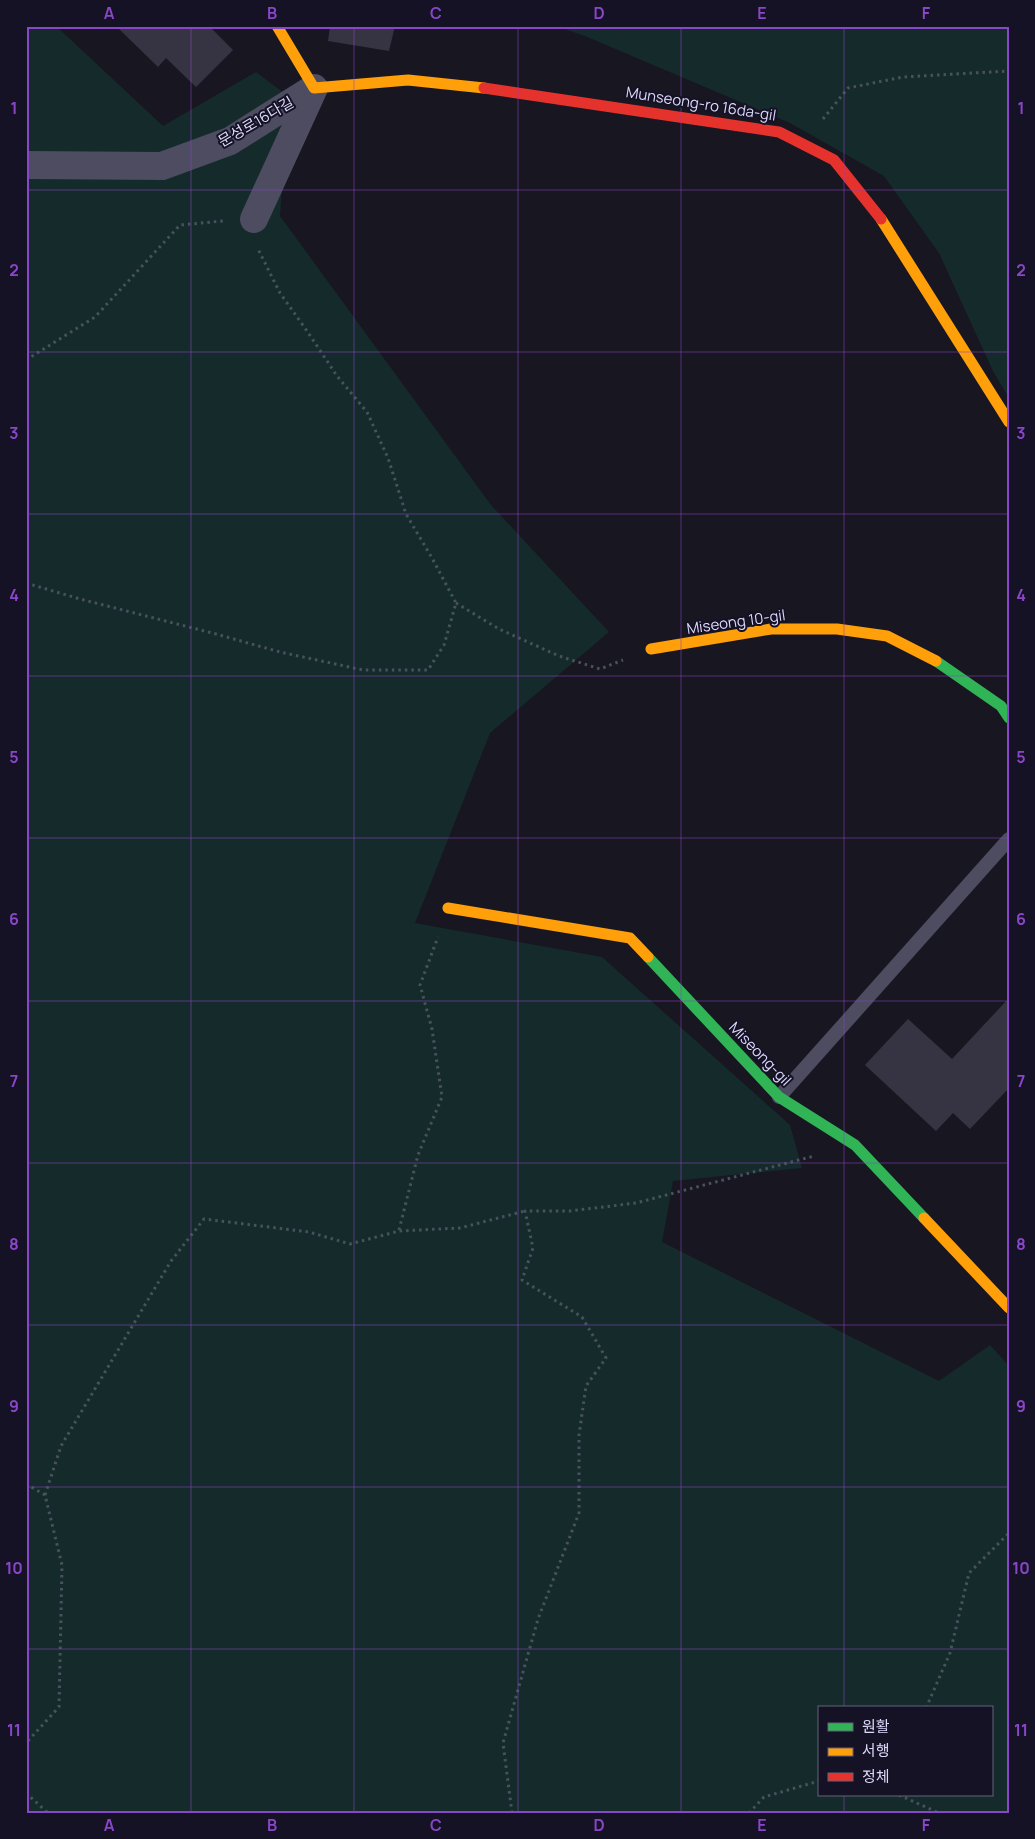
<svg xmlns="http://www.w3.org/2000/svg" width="1035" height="1839" font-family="Manrope,'Noto Sans KR',sans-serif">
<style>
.green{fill:#152b2b;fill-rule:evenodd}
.building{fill:#363442}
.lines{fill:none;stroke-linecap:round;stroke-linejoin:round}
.path{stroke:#48525e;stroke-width:3;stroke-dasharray:2.5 4;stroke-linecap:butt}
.lane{stroke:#4d4c60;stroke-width:14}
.street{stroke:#4d4c60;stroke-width:28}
.fast{stroke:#30b455;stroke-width:11}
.slow{stroke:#ff9f0a;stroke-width:11}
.jam{stroke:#e5322d;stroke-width:11}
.grid{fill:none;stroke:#8a46c8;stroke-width:1;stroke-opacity:0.55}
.labels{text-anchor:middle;stroke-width:4;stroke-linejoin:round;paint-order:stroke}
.street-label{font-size:15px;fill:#ddd9fb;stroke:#151225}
.neatline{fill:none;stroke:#8a46c8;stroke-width:2}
.grid-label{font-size:16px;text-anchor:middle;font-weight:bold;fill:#8a46c8}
</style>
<rect width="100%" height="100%" fill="#181621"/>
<!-- green -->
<g class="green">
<path d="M26 26H56L163 126 256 72 288 96 280 216 491 505 609 632 490 733 415 923 602 957 790 1125 802 1168 673 1181 662 1242 939 1381 990 1345 1009 1366V1813H26ZM819 1708H991V1795H819Z"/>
<polygon points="556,26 1009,26 1009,398 993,371 939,253 884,176 790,123 585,36"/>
</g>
<!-- building -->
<g class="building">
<polygon points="116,26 209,26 233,50 196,87 166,58 158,67"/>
<polygon points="330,26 395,26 389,51 328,41"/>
<polygon points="1009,998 1009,1088 970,1129 953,1113 936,1131 865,1065 908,1019 952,1059"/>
</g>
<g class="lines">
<!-- path -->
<g class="path">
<polyline points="823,119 848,88 903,77 1009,71"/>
<polyline points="26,360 95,317 180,225 223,221"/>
<polyline points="26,583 80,599 216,634 280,652 363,670 428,670 444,645 456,603 432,558 406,514 388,458 367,412 337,376 307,331 280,293 258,249"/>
<polyline points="456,603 499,629 559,656 600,669 623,660"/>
<polyline points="399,1230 418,1155 442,1097 432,1029 420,985 438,937"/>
<polyline points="26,1484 45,1495 62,1565 59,1707 26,1743"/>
<polyline points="45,1495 61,1446 171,1261 204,1219 309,1232 350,1244 399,1231 460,1228 525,1211"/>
<polyline points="926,1708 950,1653 969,1573 1009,1533"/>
<polyline points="26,1793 48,1813"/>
<polyline points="899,1795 939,1813"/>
<polyline points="512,1813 503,1743 538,1619 579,1513 579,1435 586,1386 606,1358 582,1317 522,1280 533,1248 525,1211 570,1211 636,1203 814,1156"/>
<polyline points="749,1813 764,1797 819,1781"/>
</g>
<!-- lane -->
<polyline class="lane" points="779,1097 1009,839"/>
<!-- street -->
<polyline class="street" points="26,165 162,166 230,141 314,88 254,219"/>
<!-- fast -->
<g class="fast">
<polyline points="936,661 1001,706 1009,718"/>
<polyline points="648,957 779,1097 855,1145 924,1218"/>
</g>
<!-- slow -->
<g class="slow">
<polyline points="277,26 314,88 408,80 484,88"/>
<polyline points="881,219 1009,422"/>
<polyline points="651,649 771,629 837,629 887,636 936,661"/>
<polyline points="448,908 630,938 648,957"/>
<polyline points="924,1218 1009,1308"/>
</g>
<!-- jam -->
<polyline class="jam" points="484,88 779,132 834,160 881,219"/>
</g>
<!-- grid -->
<path class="grid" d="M191 26V1813M354 26V1813M518 26V1813M681 26V1813M844 26V1708M26 190H1009M26 352H1009M26 514H1009M26 676H1009M26 838H1009M26 1001H1009M26 1163H1009M26 1325H1009M26 1487H1009M26 1649H1009M844 1795V1813"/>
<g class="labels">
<!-- street labels -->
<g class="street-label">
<text transform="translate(701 104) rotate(9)" y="5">Munseong-ro 16da-gil</text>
<text transform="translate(256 122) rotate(-30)" y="5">문성로16다길</text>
<text transform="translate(736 622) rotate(-8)" y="5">Miseong 10-gil</text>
<text transform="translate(760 1054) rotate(46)" y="5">Miseong-gil</text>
</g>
</g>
<!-- border -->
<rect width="1035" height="1839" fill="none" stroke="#151225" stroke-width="55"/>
<!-- legend -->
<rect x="818" y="1706" width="175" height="90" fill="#151225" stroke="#65627b"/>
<rect x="828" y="1723" width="25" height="8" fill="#30b455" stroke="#65627b"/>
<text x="862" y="1732" font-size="15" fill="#ddd9fb">원활</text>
<rect x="828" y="1748" width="25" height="8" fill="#ff9f0a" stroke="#65627b"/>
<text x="862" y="1756" font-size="15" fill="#ddd9fb">서행</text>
<rect x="828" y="1773" width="25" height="8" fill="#e5322d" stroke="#65627b"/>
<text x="862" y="1782" font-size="15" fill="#ddd9fb">정체</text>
<rect x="28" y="28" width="980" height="1784" class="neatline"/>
<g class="grid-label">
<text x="109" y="19">A</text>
<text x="272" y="19">B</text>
<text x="436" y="19">C</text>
<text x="599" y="19">D</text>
<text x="762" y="19">E</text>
<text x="926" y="19">F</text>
<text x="14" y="114">1</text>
<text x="1021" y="114">1</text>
<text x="14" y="276">2</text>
<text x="1021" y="276">2</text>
<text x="14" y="439">3</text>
<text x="1021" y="439">3</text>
<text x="14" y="601">4</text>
<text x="1021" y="601">4</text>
<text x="14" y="763">5</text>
<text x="1021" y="763">5</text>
<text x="14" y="925">6</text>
<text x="1021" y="925">6</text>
<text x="14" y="1087">7</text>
<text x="1021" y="1087">7</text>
<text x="14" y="1250">8</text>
<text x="1021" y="1250">8</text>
<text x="14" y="1412">9</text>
<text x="1021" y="1412">9</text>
<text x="14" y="1574">10</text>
<text x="1021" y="1574">10</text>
<text x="14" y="1736">11</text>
<text x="1021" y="1736">11</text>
<text x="109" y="1831">A</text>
<text x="272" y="1831">B</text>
<text x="436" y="1831">C</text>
<text x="599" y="1831">D</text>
<text x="762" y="1831">E</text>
<text x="926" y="1831">F</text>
</g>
</svg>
